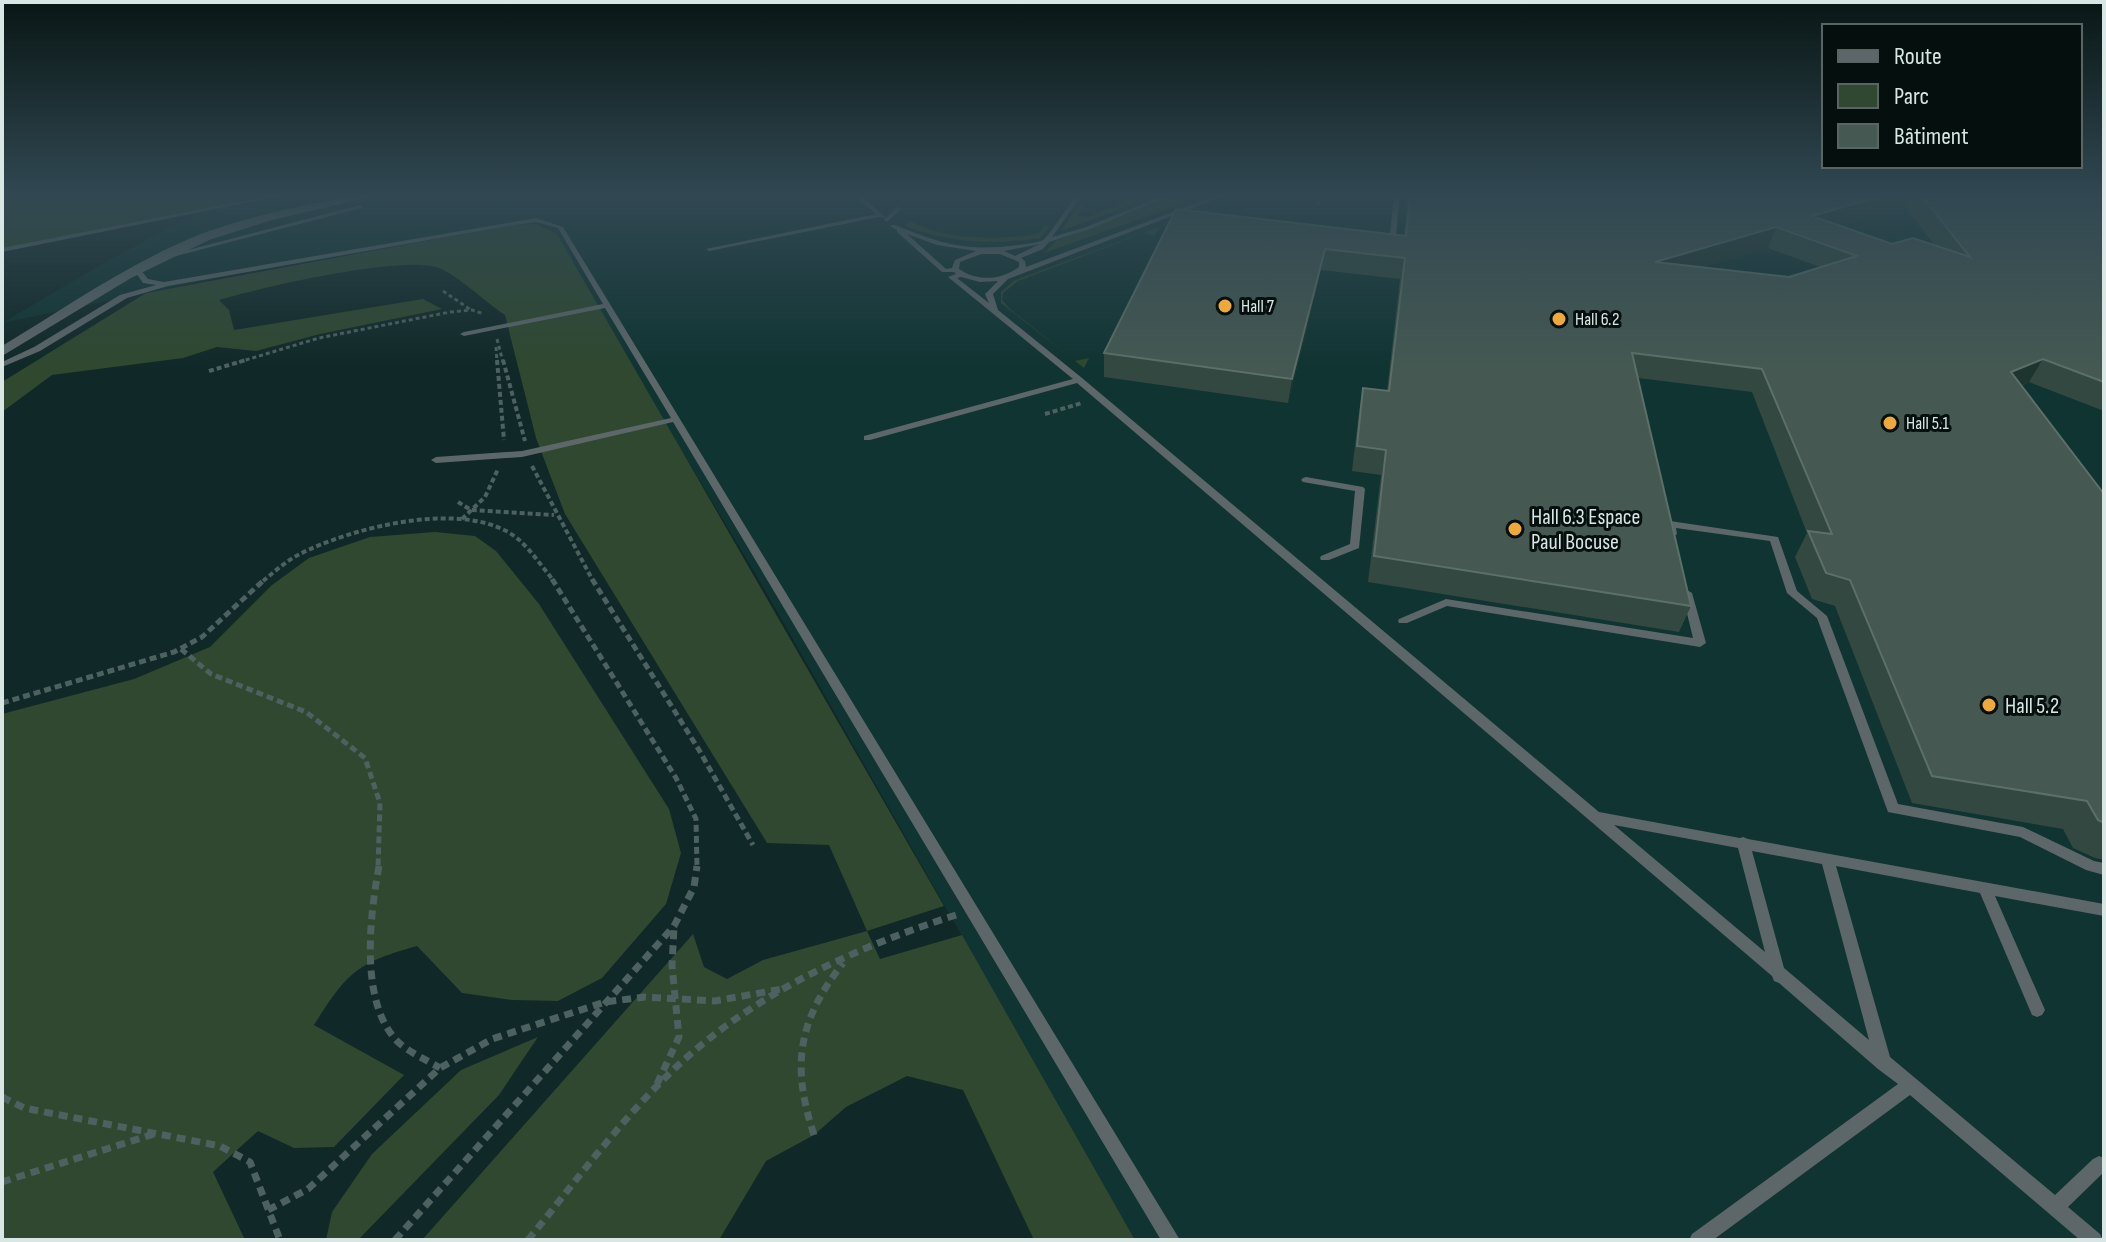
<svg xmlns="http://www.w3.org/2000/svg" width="2106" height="1242" font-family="'Sofia Sans Condensed',sans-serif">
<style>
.built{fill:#103432}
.green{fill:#2f482f}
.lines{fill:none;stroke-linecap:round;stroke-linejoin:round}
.path-far3{stroke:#4c6160;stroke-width:3;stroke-dasharray:4 3;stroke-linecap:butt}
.path-far2{stroke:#4c6160;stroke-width:4;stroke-dasharray:5 3;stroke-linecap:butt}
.path-far1{stroke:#4c6160;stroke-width:5;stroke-dasharray:7 4;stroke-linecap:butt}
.path{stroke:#4c6160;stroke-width:7;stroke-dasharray:9 6;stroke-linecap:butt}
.service{fill:#5d676a;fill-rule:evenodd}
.tertiary{fill:#5d676a;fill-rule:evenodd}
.wall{fill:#334840;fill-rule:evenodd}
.shaded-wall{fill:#1e342f}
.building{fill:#455952;stroke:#5c6f69;stroke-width:2;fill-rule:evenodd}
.poi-dot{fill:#eea83c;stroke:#050f0e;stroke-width:3}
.labels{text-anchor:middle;stroke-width:6;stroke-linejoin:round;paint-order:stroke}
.far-poi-label{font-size:18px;fill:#d8e6e4;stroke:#050f0e;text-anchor:start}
.poi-label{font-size:22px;fill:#d8e6e4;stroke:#050f0e;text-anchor:start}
</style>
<rect width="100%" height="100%" fill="#102827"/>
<!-- built -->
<polygon class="built" points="2,194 2104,194 2104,1240 1135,1240 762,585 548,227 528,224 232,275 2,323 107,261 198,213 2,252"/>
<!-- green -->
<g class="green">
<polygon points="2,194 234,194 239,202 2,249"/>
<polygon points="1147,194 1161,194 1061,231 1079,204 1085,204 1077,216 1089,217"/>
<polygon points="1168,198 1187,202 1044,253 1056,241"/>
<path d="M910 221C946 240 992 240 1032 235L1039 233 1045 225 1050 226 1040 238C995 245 948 243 905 226Z"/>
<path d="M536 224 557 234 944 906 867 931 880 959 962 935 1135 1240H1034L963 1090 907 1076 846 1107 814 1135 766 1161 719 1240H422L693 934 704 967 727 979 763 960 867 931 829 845 767 843 565 514 536 438 505 315C485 302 459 276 439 268 403 254 259 288 219 300L229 310 234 330 423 299 442 309 320 334 256 351 217 347 183 358 52 375 2 412V382L146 293 512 225Z"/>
<polygon points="1159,227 1154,236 1144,233 1018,281 1003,293 1002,300 1010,309 1075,361 1089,358 1084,368 1001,303 1001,292 1015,280"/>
<path d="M435 532 475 536 496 551 539 604 669 809 681 853 666 904 602 978 558 1001 512 1000 462 993 417 946C356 963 348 972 314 1025L404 1075 334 1147 294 1148 258 1131 213 1172 245 1240H2V714L134 679 210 647 272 585 309 558 370 537Z"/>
<polygon points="538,1037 499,1095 358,1240 326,1240 332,1212 372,1154 461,1070"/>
</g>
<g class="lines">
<!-- path-far3 -->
<g class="path-far3">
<polyline points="1283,197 1285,194"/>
<polyline points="1310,200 1312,194"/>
<polyline points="1318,205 1321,194"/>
<polyline points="443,291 471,310"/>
<polyline points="497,339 503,362"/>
<polyline points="496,347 497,362"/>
<polyline points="239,362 319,338 450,312 472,310 484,314"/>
</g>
<!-- path-far2 -->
<g class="path-far2">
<polyline points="497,360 504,440"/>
<polyline points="503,360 525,441"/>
<polyline points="209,371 246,360"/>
<polyline points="1045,414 1082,403"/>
<polyline points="532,466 593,581"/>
<polyline points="458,502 471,510 554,515"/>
<polyline points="462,519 485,497 498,469"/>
<path d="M263 581C274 572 285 562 298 555 349 528 468 497 518 539 531 550 542 567 554 581"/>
</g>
<!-- path-far1 -->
<g class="path-far1">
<polyline points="552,579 676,778 696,819 697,868"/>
<polyline points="592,579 699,750 753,845"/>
<polyline points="181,649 211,674 306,712 365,758 380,803 378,868"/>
<polyline points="2,703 174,652 202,637 265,579"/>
</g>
<!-- path -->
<g class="path">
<path d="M379 866C370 915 359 1001 397 1041 408 1052 427 1060 440 1068"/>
<polyline points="657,1084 679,1037 672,966 674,927"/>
<polyline points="2,1097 24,1108 220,1146 250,1162 280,1240"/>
<path d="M814 1135C791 1065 798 1021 843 963"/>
<polyline points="2,1182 157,1133"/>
<polyline points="268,1210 308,1189 440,1068 492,1039 605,1002 645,997 715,1001 782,989"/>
<polyline points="395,1240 674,926 694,887 697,866"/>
<path d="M528 1240C573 1185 615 1127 666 1077 745 998 850 949 956 915"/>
</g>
<!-- service -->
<g class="service">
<polygon points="279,194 290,194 2,252 2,248"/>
<polygon points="853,194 859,194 886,218 897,207 902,208 887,222 884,220 885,218 879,217 709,251 706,249 876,214"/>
<path d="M1077 194H1083L1052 237 1086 227 1167 194H1175L1090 229 1049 242 1043 249 1021 258 1025 261 1026 267 1221 194H1229L1008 279 993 294 998 310 1082 378 1599 812 1740 838 1743 837 1748 839 2104 904V916L1995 896 2045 1010 2042 1015 2037 1017 2032 1015 1980 893 1836 866 1890 1057 2055 1195 2093 1159 2099 1156 2104 1158V1172L2068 1207 2100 1234 2103 1240H2080L1910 1095 1713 1240H1689L1692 1234 1898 1084 1878 1069 1779 983 1774 981 1772 976 1077 383 870 440H864V436L1073 379 948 277 956 274 954 272H942L897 232V230L891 227V225H895C942 244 967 252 1018 245 1025 244 1037 243 1043 240 1049 236 1071 202 1077 194ZM907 234 937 245 976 251 955 260 952 268 946 269ZM1040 244 1015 256 1004 251ZM981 254H1000L1019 262V267C1001 280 978 282 959 269L960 262ZM961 277 980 282 998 281 985 294 989 303 957 278ZM1614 825 1738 848 1765 952ZM1752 851 1822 864 1869 1040 1784 968Z"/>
<polygon points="1090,194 1104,194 1105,195 1102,197"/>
<polygon points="1394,194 1400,194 1396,236 1393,238 1377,236 1377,234 1390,234"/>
<polygon points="360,205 363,207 362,208 172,257 169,255"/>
<polygon points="536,218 563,227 1180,1240 1161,1240 673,422 522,457 436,463 431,460 436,457 522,451 671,418 605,308 464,336 460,334 464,332 603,304 558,228 536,222 508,226 168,286 127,298 40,351 2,367 2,362 34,347 120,295 156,285 143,283 134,270 136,269 140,269 148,279 164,282"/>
<polygon points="1306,477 1363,487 1365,489 1359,548 1329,560 1321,560 1320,558 1321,556 1350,544 1355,491 1303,482 1301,480 1303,478"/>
<polygon points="1670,521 1778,537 1797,591 1827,616 1898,804 2023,827 2094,861 2104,863 2104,875 2086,870 2020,837 1888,812 1817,618 1787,593 1770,541 1676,528 1677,534 1672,537 1667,534 1665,524"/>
<polygon points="1687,590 1692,593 1706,643 1700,647 1447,606 1407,623 1399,623 1398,621 1399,619 1446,599 1693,638 1682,593"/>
</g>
<!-- tertiary -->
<path class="tertiary" d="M363 194H384L272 220 209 240 131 278 2 356V346C67 307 130 262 201 234 253 214 308 205 363 194Z"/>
</g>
<!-- wall -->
<path class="wall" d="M1408 194H2104V411L2029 382 2021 386 2104 494V860L2095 858 2073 848 2063 829 1912 803 1835 606 1812 599 1795 557 1807 533 1752 392 1638 378 1691 606 1679 632 1368 582 1381 475 1352 471 1359 412 1363 388 1387 391 1400 279 1321 270 1288 403 1104 377V353L1176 209 1404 236ZM1905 206 1934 245 1892 244 1839 226ZM1768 248 1820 267 1789 277 1702 267Z"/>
<!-- shaded-wall -->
<g class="shaded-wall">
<polygon points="1889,194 1911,194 1905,206 1804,237 1812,216"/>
<polygon points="1776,227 1768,248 1647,284 1655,262"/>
<polygon points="1325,249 1321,270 1288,403 1292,379"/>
<polygon points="2043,359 2029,382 1997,396 2011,372"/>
</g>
<!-- building -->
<path class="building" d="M1410 194H1889L1812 216 1892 244 1913 238 1970 257 1920 194H2104V382L2043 359 2011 372 2104 494V823L2098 820 2087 801 1932 776 1850 580 1826 573 1808 531 1832 534 1762 369 1632 353 1691 606 1374 556 1386 450 1357 446 1363 388 1389 391 1405 258 1325 249 1292 379 1104 353 1176 209 1406 236ZM1776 227 1857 256 1789 277 1655 262Z"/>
<!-- sky -->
<linearGradient id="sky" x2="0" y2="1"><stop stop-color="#091615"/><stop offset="0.53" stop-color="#314852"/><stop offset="1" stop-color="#314852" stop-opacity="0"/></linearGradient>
<rect width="2106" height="368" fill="url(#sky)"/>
<!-- markers -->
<g class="poi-dot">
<circle cx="1225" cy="306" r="8"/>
<circle cx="1559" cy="319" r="8"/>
<circle cx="1890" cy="423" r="8"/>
<circle cx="1515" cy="529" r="8"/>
<circle cx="1989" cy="705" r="8"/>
</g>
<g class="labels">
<!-- far-poi labels -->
<g class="far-poi-label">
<text x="1241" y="312">Hall 7</text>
<text x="1575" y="325">Hall 6.2</text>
<text x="1906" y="429">Hall 5.1</text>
</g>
<!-- poi labels -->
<g class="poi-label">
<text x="1531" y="524">Hall 6.3 Espace<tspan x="1531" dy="25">Paul Bocuse</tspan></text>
<text x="2005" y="713">Hall 5.2</text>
</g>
</g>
<!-- border -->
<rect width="2106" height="1242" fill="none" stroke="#d8e6e4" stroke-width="8"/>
<!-- legend -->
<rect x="1822" y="24" width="260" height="144" fill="#050f0e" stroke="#596564" stroke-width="2"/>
<rect x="1838" y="50" width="40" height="12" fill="#5d676a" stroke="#596564" stroke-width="2"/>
<text x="1894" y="64" font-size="24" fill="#d8e6e4">Route</text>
<rect x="1838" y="84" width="40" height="24" fill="#2f482f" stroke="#596564" stroke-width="2"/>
<text x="1894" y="104" font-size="24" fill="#d8e6e4">Parc</text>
<rect x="1838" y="124" width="40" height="24" fill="#455952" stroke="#596564" stroke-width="2"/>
<text x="1894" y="144" font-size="24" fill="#d8e6e4">Bâtiment</text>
</svg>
